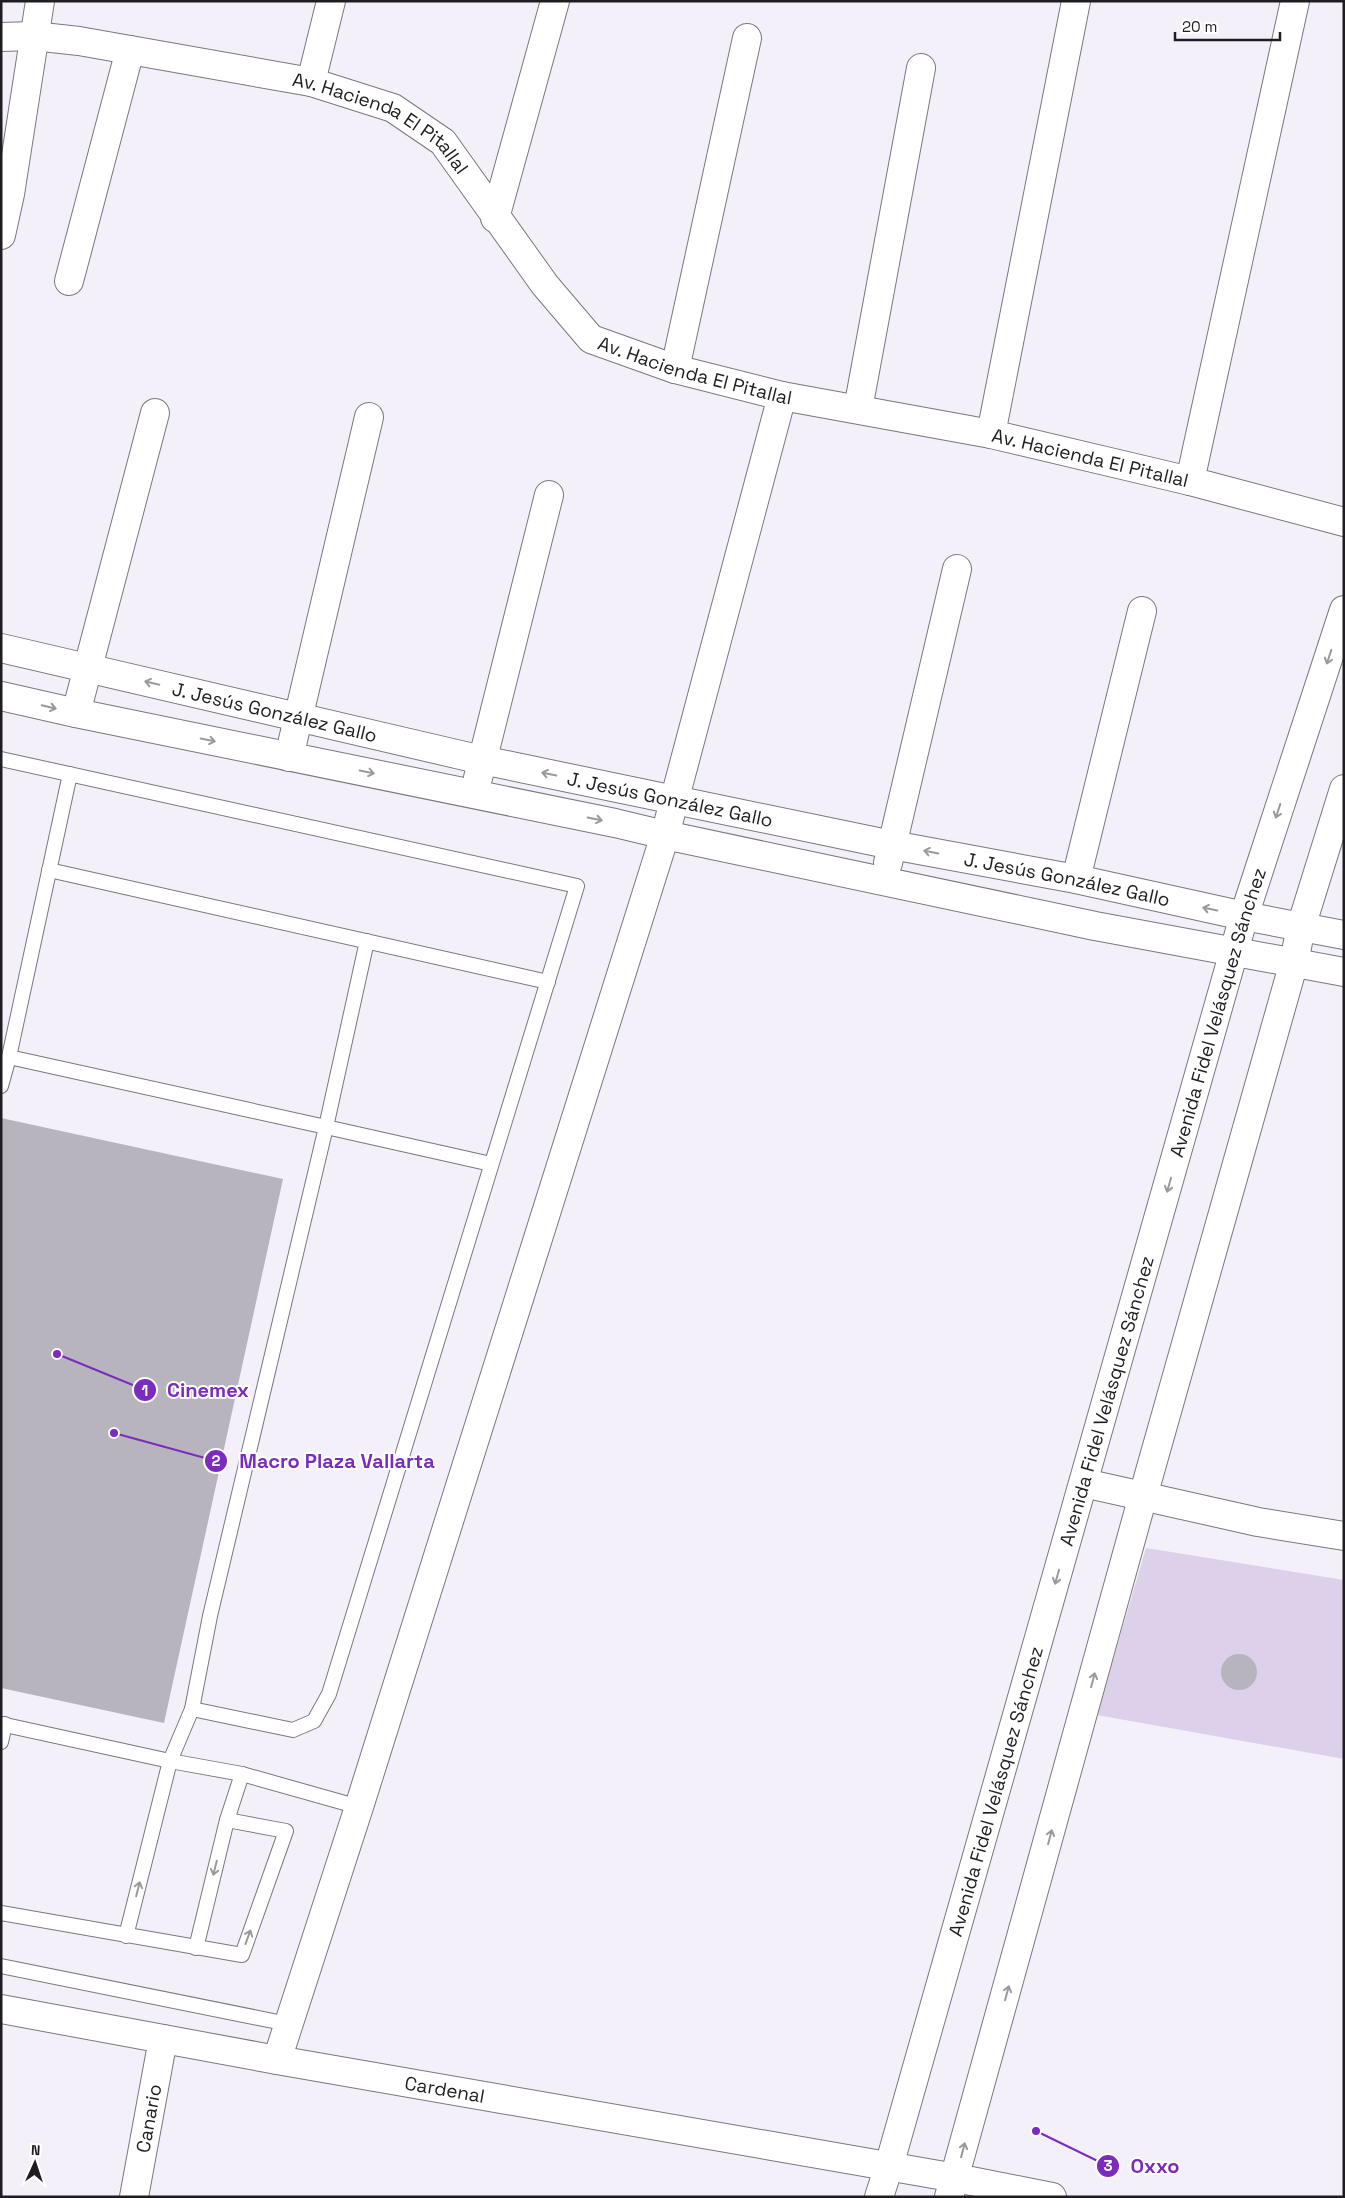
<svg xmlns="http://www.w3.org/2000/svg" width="1345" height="2198" font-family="'Space Grotesk',sans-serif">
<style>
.green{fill:#dcd0ea}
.building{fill:#b7b4be}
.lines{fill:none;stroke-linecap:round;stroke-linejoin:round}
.service-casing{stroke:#7b777f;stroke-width:16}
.minor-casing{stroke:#7b777f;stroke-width:30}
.tertiary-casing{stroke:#7b777f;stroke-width:30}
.service{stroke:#fff;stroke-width:14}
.minor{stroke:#fff;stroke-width:28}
.tertiary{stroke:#fff;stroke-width:28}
.oneway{stroke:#9a999b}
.labels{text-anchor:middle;stroke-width:4;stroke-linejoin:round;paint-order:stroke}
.street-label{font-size:19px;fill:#1f1d21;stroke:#fff}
.leader{fill:none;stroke:#7b2cbf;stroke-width:2}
.callout-dot{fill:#7b2cbf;stroke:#fff;stroke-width:2}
.mark-label{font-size:15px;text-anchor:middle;font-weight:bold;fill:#fff}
.callout-label{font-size:20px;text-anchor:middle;font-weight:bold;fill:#7b2cbf;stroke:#fff;stroke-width:4;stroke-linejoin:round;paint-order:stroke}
</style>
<rect width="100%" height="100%" fill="#f4f0fa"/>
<!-- green -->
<polygon class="green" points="1146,1548 1344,1580 1344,1759 1097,1715"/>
<!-- building -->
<g class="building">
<polygon points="1,1118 283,1179 164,1723 1,1688"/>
<circle cx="1239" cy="1672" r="18"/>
</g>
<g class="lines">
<defs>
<g id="service">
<polyline points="1,759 577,886 329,1694 314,1721 293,1730 192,1709"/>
<polyline points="49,870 548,982"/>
<polyline points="367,941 326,1127 491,1164"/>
<polyline points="9,1057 70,774"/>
<polyline points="1,1086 9,1057 326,1127 210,1616 192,1709 170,1761 126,1936"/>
<polyline points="1,1724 170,1761 242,1774 359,1807"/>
<polyline points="1,1742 5,1724"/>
<polyline points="1,1913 242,1955 286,1831 227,1820"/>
<polyline points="196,1948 227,1820 242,1774"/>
<polyline points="1,1966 288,2024"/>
</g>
<g id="minor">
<path id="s1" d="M1 37 33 36 79 41 311 82 393 108 443 142 545 285 591 339 675 369 782 396 991 434 1190 481 1344 522"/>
<polyline points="311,82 331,1"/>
<polyline points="495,218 555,1"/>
<polyline points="1,235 10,194 40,1"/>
<polyline points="69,281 130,50"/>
<polyline points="675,369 747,38"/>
<polyline points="858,409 921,68"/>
<polyline points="991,434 1076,1"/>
<polyline points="1190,481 1295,1"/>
<path id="s2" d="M1 648 482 760 892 845 1076 879 1244 916 1344 935"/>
<polyline points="1,696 76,713 615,823 665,835 1095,926 1344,972"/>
<polyline points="76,713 155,413"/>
<polyline points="289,757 369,417"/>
<polyline points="478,778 549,495"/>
<polyline points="888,863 957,569"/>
<polyline points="1076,879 1142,611"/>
<polyline points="1084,1483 1258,1522 1344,1536"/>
<path id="s3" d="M1 2009 277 2060 956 2178 1052 2197"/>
<polyline points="277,2060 359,1807 665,835 782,396"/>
<path id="s4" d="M134 2197 163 2039"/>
</g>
<g id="tertiary">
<path id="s5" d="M879 2197 889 2166 1244 916 1344 610"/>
<polyline points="949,2197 1143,1496 1294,962 1301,927 1344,789"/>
</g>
</defs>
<!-- service casing -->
<use href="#service" class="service-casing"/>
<!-- minor casing -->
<use href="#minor" class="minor-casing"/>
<!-- tertiary casing -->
<use href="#tertiary" class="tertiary-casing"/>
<!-- service -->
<use href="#service" class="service"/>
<!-- minor -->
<use href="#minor" class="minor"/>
<!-- tertiary -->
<use href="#tertiary" class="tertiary"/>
</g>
<!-- one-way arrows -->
<defs><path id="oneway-shaft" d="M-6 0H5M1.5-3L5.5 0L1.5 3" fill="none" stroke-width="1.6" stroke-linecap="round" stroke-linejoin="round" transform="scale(1.25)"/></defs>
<g class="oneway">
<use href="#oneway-shaft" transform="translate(1329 657) rotate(108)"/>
<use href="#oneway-shaft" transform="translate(152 683) rotate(-167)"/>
<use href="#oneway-shaft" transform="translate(49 707) rotate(13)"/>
<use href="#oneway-shaft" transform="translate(208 740) rotate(12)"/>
<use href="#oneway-shaft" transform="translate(367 772) rotate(11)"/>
<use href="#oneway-shaft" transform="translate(549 774) rotate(-168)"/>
<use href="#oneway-shaft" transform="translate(1278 811) rotate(108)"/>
<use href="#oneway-shaft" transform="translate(595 819) rotate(12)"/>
<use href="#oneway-shaft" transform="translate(931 852) rotate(-169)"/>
<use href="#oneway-shaft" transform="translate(1210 909) rotate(-168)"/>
<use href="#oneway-shaft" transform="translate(1169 1185) rotate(106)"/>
<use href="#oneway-shaft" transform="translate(1057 1577) rotate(106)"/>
<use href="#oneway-shaft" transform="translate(1093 1680) rotate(-75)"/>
<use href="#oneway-shaft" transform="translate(1050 1837) rotate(-75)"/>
<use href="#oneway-shaft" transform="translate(215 1868) rotate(104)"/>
<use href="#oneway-shaft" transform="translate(138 1889) rotate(-76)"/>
<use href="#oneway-shaft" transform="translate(248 1937) rotate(-70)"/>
<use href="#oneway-shaft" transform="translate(1007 1993) rotate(-75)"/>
<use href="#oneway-shaft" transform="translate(963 2150) rotate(-75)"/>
</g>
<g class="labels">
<!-- street labels -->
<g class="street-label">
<text dy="7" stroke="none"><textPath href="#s1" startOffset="396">Av. Hacienda El Pitallal</textPath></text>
<text dy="7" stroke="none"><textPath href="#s1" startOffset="816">Av. Hacienda El Pitallal</textPath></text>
<text dy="7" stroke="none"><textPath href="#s1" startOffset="1221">Av. Hacienda El Pitallal</textPath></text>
<text dy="7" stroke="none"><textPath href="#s2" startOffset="281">J. Jesús González Gallo</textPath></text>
<text dy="7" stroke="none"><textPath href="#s2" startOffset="686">J. Jesús González Gallo</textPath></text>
<text dy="7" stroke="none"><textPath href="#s2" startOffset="1091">J. Jesús González Gallo</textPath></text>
<text dy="7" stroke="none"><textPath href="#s5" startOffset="1232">Avenida Fidel Velásquez Sánchez</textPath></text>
<text dy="7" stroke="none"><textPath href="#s5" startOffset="828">Avenida Fidel Velásquez Sánchez</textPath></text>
<text dy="7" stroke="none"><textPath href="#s5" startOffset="422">Avenida Fidel Velásquez Sánchez</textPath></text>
<text dy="7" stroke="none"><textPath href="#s3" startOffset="451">Cardenal</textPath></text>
<text dy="7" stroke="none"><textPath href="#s4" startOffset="80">Canario</textPath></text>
</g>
</g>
<!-- callouts -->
<path class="leader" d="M57 1354L145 1390M114 1433L216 1461M1036 2131L1108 2166"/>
<g class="callout-dot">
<circle cx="57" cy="1354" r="5"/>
<circle cx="114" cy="1433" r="5"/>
<circle cx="1036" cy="2131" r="5"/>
<circle cx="145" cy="1390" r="12"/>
<circle cx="216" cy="1461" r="12"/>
<circle cx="1108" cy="2166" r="12"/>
</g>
<g class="mark-label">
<text x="145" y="1396">1</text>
<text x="216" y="1466">2</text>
<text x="1108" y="2171">3</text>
</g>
<g class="callout-label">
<text x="208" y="1397">Cinemex</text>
<text x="337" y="1468">Macro Plaza Vallarta</text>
<text x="1155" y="2173">Oxxo</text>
</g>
<!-- border -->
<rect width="1345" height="2198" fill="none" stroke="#1f1d21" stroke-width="5"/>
<!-- north arrow -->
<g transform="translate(35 2163) rotate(3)" stroke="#ffffff" stroke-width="4" paint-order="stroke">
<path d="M0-4L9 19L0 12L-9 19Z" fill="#1f1d21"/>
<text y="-8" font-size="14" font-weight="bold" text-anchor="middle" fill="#1f1d21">N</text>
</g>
<!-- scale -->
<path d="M1175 32v8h105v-8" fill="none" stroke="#1f1d21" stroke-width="2.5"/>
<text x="1182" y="32" font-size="15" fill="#1f1d21" stroke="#ffffff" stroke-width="4" paint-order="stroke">20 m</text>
</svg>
